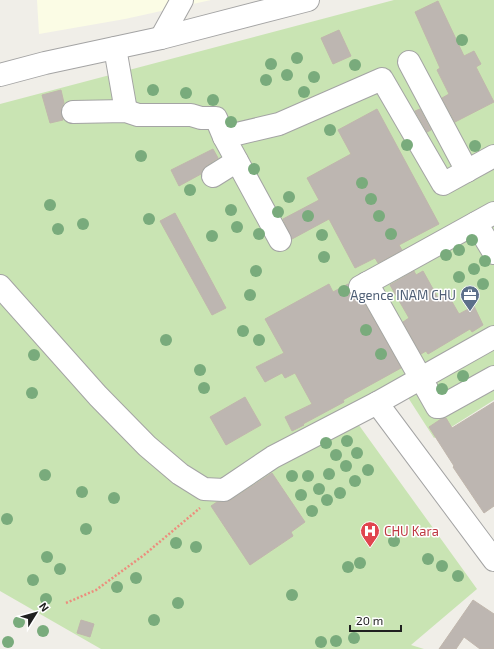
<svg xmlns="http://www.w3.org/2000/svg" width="494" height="649" font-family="'Exo 2',sans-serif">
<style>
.education{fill:#fbfce5}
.grass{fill:#c9e4b3}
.building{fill:#bdb6b1;stroke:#c0b6ac}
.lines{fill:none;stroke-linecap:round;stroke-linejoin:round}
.minor-casing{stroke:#a4a4a4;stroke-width:24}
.path{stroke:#ec8d7d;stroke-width:2.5;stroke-dasharray:2 2;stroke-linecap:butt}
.minor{stroke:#fff;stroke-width:22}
.tree{fill:#79ab7c}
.labels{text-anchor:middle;stroke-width:3;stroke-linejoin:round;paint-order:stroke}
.service-label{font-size:13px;fill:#4e5e75;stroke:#fff;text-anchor:end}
.health-label{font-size:13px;fill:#be3a42;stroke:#fff;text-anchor:start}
</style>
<rect width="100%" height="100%" fill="#f0eee8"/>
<!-- education -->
<polygon class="education" points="37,0 211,0 125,19 39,34"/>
<!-- grass -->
<polygon class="grass" points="394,0 494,0 494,400 434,438 398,382 348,410 477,589 411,645 424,649 101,649 0,591 0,104"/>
<!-- building -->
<g class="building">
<polygon points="438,1 464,56 474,51 481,64 476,67 494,102 455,122 442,98 449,94 437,70 440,68 415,12"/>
<polygon points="339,30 351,56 333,64 321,38"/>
<polygon points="61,90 64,103 62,106 61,112 63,120 50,123 42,95"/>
<polygon points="377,109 439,224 399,245 402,250 378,263 375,258 355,268 329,219 292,239 283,219 319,200 307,178 351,154 338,130"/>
<polygon points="420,109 431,130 427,132 415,111"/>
<polygon points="213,149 218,158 206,166 202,170 201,174 179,186 171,170"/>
<polygon points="175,213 226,308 212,315 160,221"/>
<polygon points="414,271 416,275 423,271 438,298 447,293 459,314 474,306 483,325 472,332 470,329 428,354 426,351 421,354 403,322 409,318 390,285"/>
<polygon points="329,284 333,292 348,284 348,287 349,293 354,298 362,299 401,368 343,400 344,402 303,424 304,425 292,431 285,417 312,404 295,373 285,378 282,373 265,382 256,367 284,353 265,319"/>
<polygon points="245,397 261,425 226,445 210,417"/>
<polygon points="494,402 494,506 484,513 453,467 454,466 429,427 441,419 446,418 452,428"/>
<polygon points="272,473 305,522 291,532 293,536 250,565 211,506 217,502 224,502 231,500"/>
<polygon points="473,600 494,614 494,649 480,649 464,637 456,649 439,649"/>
<polygon points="81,620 94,624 90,637 77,633"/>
</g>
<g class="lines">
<defs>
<g id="minor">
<polyline points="161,38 182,0"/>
<polyline points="115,48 126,111"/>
<polyline points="409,62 467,171"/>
<polyline points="0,75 45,63 161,38 308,0"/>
<polyline points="73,112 126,111 138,115 191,115 201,118 216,118 224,137 280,240"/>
<polyline points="224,137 279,124 382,79 443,184 494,156"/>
<polyline points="213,176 237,161"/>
<polyline points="476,223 494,253"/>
<polyline points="367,283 437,407 440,407 494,377"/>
<polyline points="0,286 98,396 147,446 180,474 204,489 224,490 273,457 377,403 494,337"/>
<polyline points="360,287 494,213"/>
<polyline points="377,403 494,560"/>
</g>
</defs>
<!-- minor casing -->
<use href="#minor" class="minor-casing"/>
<!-- path -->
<polyline class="path" points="66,603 96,590 144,555 200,508"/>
<!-- minor -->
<use href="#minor" class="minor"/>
</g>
<!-- trees -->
<g class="tree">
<circle cx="462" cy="40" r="6"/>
<circle cx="297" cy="58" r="6"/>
<circle cx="271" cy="64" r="6"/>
<circle cx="355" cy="65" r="6"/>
<circle cx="287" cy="75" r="6"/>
<circle cx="314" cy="77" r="6"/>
<circle cx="266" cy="80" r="6"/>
<circle cx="153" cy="90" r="6"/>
<circle cx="304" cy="92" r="6"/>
<circle cx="186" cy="93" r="6"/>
<circle cx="213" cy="100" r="6"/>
<circle cx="231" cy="122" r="6"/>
<circle cx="330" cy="130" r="6"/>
<circle cx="407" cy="145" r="6"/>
<circle cx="475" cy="146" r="6"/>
<circle cx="141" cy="156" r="6"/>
<circle cx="254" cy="169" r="6"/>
<circle cx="362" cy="183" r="6"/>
<circle cx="190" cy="190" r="6"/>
<circle cx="289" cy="197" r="6"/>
<circle cx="371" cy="199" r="6"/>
<circle cx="50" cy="205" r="6"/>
<circle cx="231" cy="210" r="6"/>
<circle cx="278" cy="212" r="6"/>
<circle cx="308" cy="216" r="6"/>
<circle cx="379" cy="216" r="6"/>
<circle cx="149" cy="219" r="6"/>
<circle cx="83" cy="224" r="6"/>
<circle cx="237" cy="227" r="6"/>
<circle cx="58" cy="229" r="6"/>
<circle cx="259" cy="234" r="6"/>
<circle cx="391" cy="234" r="6"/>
<circle cx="322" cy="235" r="6"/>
<circle cx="212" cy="236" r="6"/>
<circle cx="472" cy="240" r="6"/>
<circle cx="459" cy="250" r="6"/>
<circle cx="446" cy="255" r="6"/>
<circle cx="324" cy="257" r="6"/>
<circle cx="485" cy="261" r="6"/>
<circle cx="474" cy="269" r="6"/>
<circle cx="256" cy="271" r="6"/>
<circle cx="459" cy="277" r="6"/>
<circle cx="483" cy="284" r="6"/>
<circle cx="344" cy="291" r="6"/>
<circle cx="470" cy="291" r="6"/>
<circle cx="250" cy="295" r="6"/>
<circle cx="366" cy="330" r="6"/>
<circle cx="243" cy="331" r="6"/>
<circle cx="166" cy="340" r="6"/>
<circle cx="259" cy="340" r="6"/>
<circle cx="381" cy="354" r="6"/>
<circle cx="34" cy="355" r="6"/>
<circle cx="200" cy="370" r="6"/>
<circle cx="463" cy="376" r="6"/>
<circle cx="204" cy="388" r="6"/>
<circle cx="442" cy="389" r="6"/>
<circle cx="32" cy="393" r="6"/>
<circle cx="347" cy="441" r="6"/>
<circle cx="326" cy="443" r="6"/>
<circle cx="357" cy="453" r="6"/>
<circle cx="336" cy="455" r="6"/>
<circle cx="346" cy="466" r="6"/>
<circle cx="368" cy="470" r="6"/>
<circle cx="329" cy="474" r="6"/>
<circle cx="45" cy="475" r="6"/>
<circle cx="292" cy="476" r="6"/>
<circle cx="308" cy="476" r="6"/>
<circle cx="355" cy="481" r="6"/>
<circle cx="319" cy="489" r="6"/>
<circle cx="82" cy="492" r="6"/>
<circle cx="340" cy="493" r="6"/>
<circle cx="301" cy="495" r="6"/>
<circle cx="114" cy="498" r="6"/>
<circle cx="327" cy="500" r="6"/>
<circle cx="312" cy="511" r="6"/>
<circle cx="7" cy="519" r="6"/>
<circle cx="86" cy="529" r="6"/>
<circle cx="394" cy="541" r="6"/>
<circle cx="176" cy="543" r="6"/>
<circle cx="196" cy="547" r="6"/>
<circle cx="47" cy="557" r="6"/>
<circle cx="428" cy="559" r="6"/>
<circle cx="360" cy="563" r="6"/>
<circle cx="442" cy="566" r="6"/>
<circle cx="348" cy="567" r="6"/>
<circle cx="60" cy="569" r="6"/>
<circle cx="458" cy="576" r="6"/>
<circle cx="136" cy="578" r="6"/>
<circle cx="33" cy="580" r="6"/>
<circle cx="117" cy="587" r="6"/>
<circle cx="292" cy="595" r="6"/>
<circle cx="46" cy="599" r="6"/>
<circle cx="178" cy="603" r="6"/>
<circle cx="154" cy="620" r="6"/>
<circle cx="19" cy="622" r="6"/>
<circle cx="43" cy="631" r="6"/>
<circle cx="354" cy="638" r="6"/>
<circle cx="336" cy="641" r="6"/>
<circle cx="8" cy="642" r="6"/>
<circle cx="321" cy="642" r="6"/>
</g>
<!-- icons -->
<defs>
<symbol id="office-pin" viewBox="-11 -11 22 30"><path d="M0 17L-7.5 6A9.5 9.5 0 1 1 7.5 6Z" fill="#5c6f8a" stroke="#fff"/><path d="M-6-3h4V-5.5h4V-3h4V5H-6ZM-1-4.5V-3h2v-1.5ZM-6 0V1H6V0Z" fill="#fff"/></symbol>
<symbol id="hospital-pin" viewBox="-11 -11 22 30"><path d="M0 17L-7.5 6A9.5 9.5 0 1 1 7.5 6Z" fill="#e0444e" stroke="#fff"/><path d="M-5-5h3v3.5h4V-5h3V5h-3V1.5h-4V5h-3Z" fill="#fff"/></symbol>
</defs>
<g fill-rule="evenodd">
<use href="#office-pin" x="459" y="284" width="22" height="30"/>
<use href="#hospital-pin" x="359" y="520" width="22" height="30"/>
</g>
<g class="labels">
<!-- service labels -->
<g class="service-label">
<text x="456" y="300">Agence INAM CHU</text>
</g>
<!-- health labels -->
<g class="health-label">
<text x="384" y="536">CHU Kara</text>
</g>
</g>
<!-- north arrow -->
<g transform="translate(36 613) rotate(53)" stroke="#ffffff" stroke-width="3" paint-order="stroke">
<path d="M0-3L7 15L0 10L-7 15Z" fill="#202020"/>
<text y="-6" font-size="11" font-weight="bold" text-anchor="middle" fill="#202020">N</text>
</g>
<!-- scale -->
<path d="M350 625v6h51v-6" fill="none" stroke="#202020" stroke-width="2"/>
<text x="356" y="625" font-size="12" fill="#202020" stroke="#ffffff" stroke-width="3" paint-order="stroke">20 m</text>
</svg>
